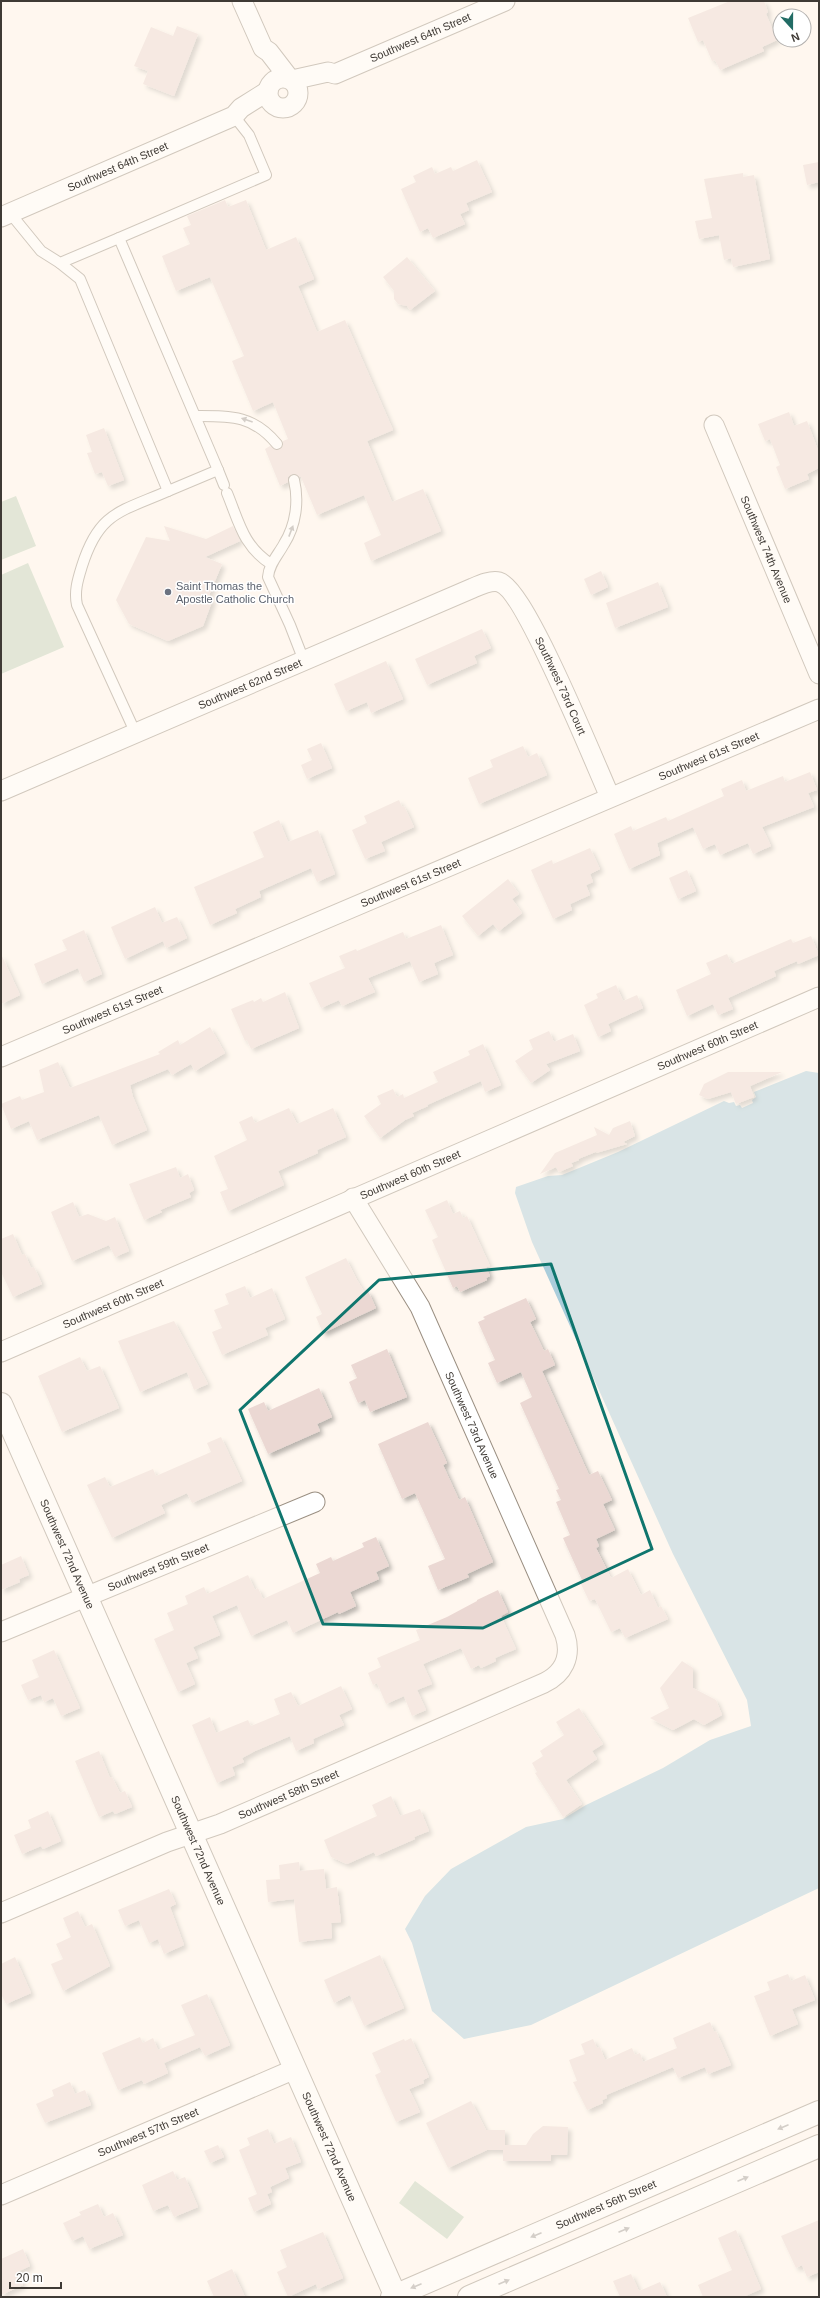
<svg xmlns="http://www.w3.org/2000/svg" width="820" height="2298" font-family="Helvetica,sans-serif">
<style>
.green{fill:#c0d1ba}
.water{fill:#aacddb}
.building{fill:#ebd8d3;filter:url(#shadow)}
.lines{fill:none;stroke-linecap:round;stroke-linejoin:round}
.lane-casing{stroke:#9a8f82;stroke-width:12}
.street-casing{stroke:#9a8f82;stroke-width:21}
.secondary-casing{stroke:#9a8f82;stroke-width:24}
.lane{stroke:#fff;stroke-width:10}
.street{stroke:#fff;stroke-width:19}
.secondary{stroke:#fff;stroke-width:22}
.oneway{fill:#9f9c9a}
.marked{fill:none;stroke:#0f766e;stroke-width:3;stroke-linejoin:round}
.worship-dot{fill:#6b7280;stroke:#fff;stroke-width:1.5}
.labels{text-anchor:middle;stroke-width:3;stroke-linejoin:round;paint-order:stroke}
.street-label{font-size:11px;fill:#3f3a35;stroke:#fff}
.worship-label{font-size:11px;fill:#5b616d;stroke:#fff;text-anchor:start}
</style>
<defs>
<filter id="shadow"><feDropShadow dx="3.5" dy="3.5" stdDeviation="2" flood-color="#0004"/></filter>
</defs>
<rect width="100%" height="100%" fill="#fff7ef"/>
<!-- green -->
<g class="green">
<polygon points="16,496 36,546 1,560 1,502"/>
<polygon points="28,563 64,647 1,674 1,575"/>
<polygon points="415,2181 464,2217 447,2239 399,2203"/>
</g>
<!-- water -->
<polygon class="water" points="806,1071 819,1073 819,1888 531,2025 464,2039 432,2011 412,1943 405,1929 425,1896 451,1869 526,1827 563,1819 586,1805 663,1768 710,1740 751,1726 747,1700 673,1554 532,1242 515,1193 516,1187 548,1176 562,1175 618,1152 724,1101 729,1103 734,1102 736,1106 740,1105 742,1108 753,1103 752,1100 756,1097 754,1092"/>
<!-- building -->
<g class="building">
<polygon points="730,1 764,1 768,12 766,14 777,40 762,47 764,51 720,70 715,60 712,61 703,40 698,42 688,18"/>
<polygon points="177,26 198,34 174,96 143,84 148,71 134,66 151,27 173,36"/>
<polygon points="477,160 492,192 466,203 469,210 460,214 465,224 433,238 428,228 420,232 401,189 416,182 413,176 432,167 435,174 451,167 453,171"/>
<polygon points="819,162 819,182 807,185 803,165"/>
<polygon points="743,173 743,177 754,175 770,259 733,267 731,258 724,260 719,235 699,239 695,221 712,218 704,179"/>
<polygon points="225,200 228,207 246,200 266,250 296,237 314,279 298,286 317,332 345,320 393,430 367,441 392,502 423,489 441,531 371,561 364,543 381,535 364,495 317,515 301,477 292,474 288,477 288,482 280,486 265,449 270,446 279,450 283,446 283,441 288,439 273,402 253,411 232,361 244,356 210,277 176,291 162,256 190,244 183,228 191,225 187,216"/>
<polygon points="407,257 435,291 410,310 407,306 398,304 394,299 394,291 383,277"/>
<polygon points="789,412 794,426 807,421 819,453 819,468 807,474 809,479 785,489 776,467 780,465 770,439 765,441 758,424"/>
<polygon points="104,428 124,480 108,486 102,472 95,474 87,453 92,452 86,435"/>
<polygon points="164,526 206,539 233,526 240,541 205,557 222,564 208,598 213,599 203,626 168,641 129,624 116,600 146,537 170,541"/>
<polygon points="601,571 608,587 591,595 584,579"/>
<polygon points="658,582 668,607 615,628 606,603"/>
<polygon points="482,629 491,648 474,656 477,663 427,685 415,659"/>
<polygon points="386,661 403,699 371,713 367,702 346,711 334,684"/>
<polygon points="321,743 332,768 307,779 301,765 312,760 307,749"/>
<polygon points="523,746 528,757 537,753 547,775 479,804 468,778 493,767 490,760"/>
<polygon points="810,772 817,790 808,793 814,807 762,827 771,846 753,854 748,843 720,855 715,844 703,849 693,827 657,843 660,855 629,869 614,834 631,826 633,831 666,817 668,821 724,796 721,789 742,780 746,791 783,776 785,782"/>
<polygon points="399,800 402,807 404,806 414,827 381,842 385,851 365,859 352,830 367,823 364,816"/>
<polygon points="279,820 288,842 318,830 335,874 317,882 311,868 259,891 261,897 235,909 237,913 210,925 194,887 264,857 253,832"/>
<polygon points="590,848 600,869 590,874 593,882 586,885 590,895 570,904 572,910 553,919 531,870 552,860 553,864"/>
<polygon points="687,870 696,891 678,899 669,878"/>
<polygon points="508,879 519,894 512,899 522,913 499,931 493,924 478,936 462,916"/>
<polygon points="155,907 162,923 177,917 187,938 166,948 163,941 125,959 111,927"/>
<polygon points="441,925 453,955 434,963 438,974 419,982 410,961 368,978 375,992 342,1006 339,1000 321,1008 309,983 345,968 339,956 356,949 357,951 403,932 406,939"/>
<polygon points="84,930 102,974 84,982 78,968 42,984 34,964 67,950 62,940"/>
<polygon points="811,936 819,955 798,964 797,961 774,971 776,976 728,998 733,1009 718,1015 713,1004 687,1016 676,990 711,974 706,963 727,954 732,964 791,939 793,943"/>
<polygon points="1,954 20,995 1,1004"/>
<polygon points="616,985 623,1001 637,995 643,1008 608,1024 611,1031 598,1037 584,1005 598,998 596,994"/>
<polygon points="285,992 299,1028 251,1049 247,1040 245,1041 231,1009 253,1000 254,1002 261,998 263,1002"/>
<polygon points="210,1027 225,1053 195,1071 191,1064 172,1075 168,1069 130,1085 133,1097 147,1130 112,1145 99,1115 37,1140 29,1121 11,1129 1,1104 20,1096 22,1100 44,1092 39,1070 58,1062 70,1088 160,1054 158,1052 178,1040 180,1045"/>
<polygon points="549,1031 554,1042 573,1034 580,1051 546,1064 550,1070 531,1083 515,1061 533,1049 529,1040"/>
<polygon points="483,1044 501,1085 485,1092 481,1081 427,1105 428,1106 412,1113 414,1116 405,1120 380,1138 364,1116 381,1104 377,1096 393,1089 397,1097 403,1094 404,1098 438,1082 433,1072 470,1055 468,1051"/>
<polygon points="728,1072 782,1072 750,1086 754,1097 736,1104 731,1092 708,1099 699,1095 704,1084"/>
<polygon points="289,1108 297,1124 333,1108 346,1137 317,1150 318,1153 278,1171 284,1185 228,1211 220,1192 228,1189 214,1156 247,1140 239,1122 252,1116 255,1123"/>
<polygon points="630,1121 635,1136 623,1142 627,1144 596,1153 598,1151 578,1159 579,1160 571,1163 573,1166 559,1172 556,1167 540,1174 555,1153 597,1135 594,1127 609,1135 613,1128"/>
<polygon points="176,1167 180,1178 188,1174 194,1190 189,1193 191,1197 160,1210 162,1212 144,1220 129,1184"/>
<polygon points="447,1200 453,1214 460,1211 463,1218 467,1216 490,1266 486,1267 490,1276 486,1278 487,1280 460,1292 457,1286 453,1288 432,1240 438,1237 425,1210"/>
<polygon points="73,1202 79,1217 88,1214 106,1221 115,1217 129,1251 115,1257 109,1245 72,1261 51,1212"/>
<polygon points="13,1234 22,1255 25,1254 31,1268 34,1267 42,1284 13,1297 1,1272 1,1239"/>
<polygon points="346,1258 357,1280 365,1293 368,1291 376,1308 323,1333 316,1317 322,1314 305,1277"/>
<polygon points="245,1286 250,1298 272,1288 285,1319 265,1328 268,1335 222,1355 212,1332 222,1328 214,1310 229,1304 225,1294"/>
<polygon points="526,1298 536,1319 530,1322 544,1351 548,1349 555,1365 542,1371 589,1475 598,1471 612,1500 603,1504 615,1530 596,1539 599,1546 596,1548 611,1578 628,1569 641,1595 650,1590 658,1608 661,1606 668,1619 625,1638 620,1628 611,1632 595,1599 589,1601 580,1582 582,1580 563,1538 570,1535 556,1502 561,1500 556,1490 559,1489 520,1403 532,1397 521,1372 497,1383 488,1363 495,1360 478,1322 485,1319 483,1317"/>
<polygon points="174,1321 208,1384 194,1390 187,1372 140,1392 118,1341"/>
<polygon points="387,1349 407,1397 370,1412 365,1400 358,1403 349,1382 357,1378 351,1365"/>
<polygon points="80,1357 87,1371 100,1366 119,1408 62,1432 38,1376"/>
<polygon points="319,1388 332,1417 317,1424 320,1431 268,1454 248,1409 264,1402 268,1411"/>
<polygon points="428,1422 447,1463 443,1465 459,1500 465,1497 493,1562 467,1574 469,1577 438,1590 428,1566 445,1559 415,1493 402,1499 378,1444"/>
<polygon points="221,1437 242,1481 192,1503 187,1493 161,1505 165,1513 112,1538 87,1485 105,1477 110,1487 153,1469 156,1476 211,1452 207,1443"/>
<polygon points="376,1537 389,1566 376,1572 379,1579 350,1592 356,1606 339,1614 338,1612 293,1633 287,1620 251,1636 237,1605 212,1616 220,1635 193,1647 198,1658 186,1663 195,1684 178,1692 154,1639 174,1630 167,1613 188,1604 185,1596 204,1587 207,1594 248,1575 255,1590 258,1588 263,1599 320,1573 316,1564 331,1557 333,1561 364,1547 362,1543"/>
<polygon points="21,1556 29,1575 19,1579 20,1582 1,1590 1,1565"/>
<polygon points="498,1590 508,1612 501,1616 516,1649 495,1658 496,1661 481,1668 479,1665 471,1669 461,1648 423,1664 432,1684 417,1690 426,1710 412,1716 404,1696 386,1704 377,1683 373,1685 368,1673 381,1667 377,1658 420,1640 416,1630 447,1617 477,1601 477,1600"/>
<polygon points="54,1650 80,1708 61,1716 53,1698 44,1702 41,1695 28,1700 21,1685 39,1677 32,1660"/>
<polygon points="682,1661 693,1668 693,1688 716,1700 722,1715 704,1725 694,1719 673,1730 650,1718 669,1708 660,1688"/>
<polygon points="341,1686 352,1709 339,1715 344,1725 313,1739 314,1743 296,1751 290,1736 255,1751 242,1758 244,1762 232,1767 235,1775 217,1783 192,1725 210,1717 216,1733 248,1720 251,1726 280,1714 274,1699 291,1692 298,1706"/>
<polygon points="579,1708 603,1744 592,1751 597,1759 566,1780 582,1804 563,1817 535,1773 537,1772 532,1763 543,1756 540,1751 564,1735 556,1722"/>
<polygon points="99,1751 110,1778 112,1777 120,1793 125,1791 132,1807 115,1814 113,1811 99,1817 75,1761"/>
<polygon points="391,1796 400,1816 420,1809 429,1831 414,1837 415,1839 376,1856 374,1852 347,1864 331,1857 324,1840 377,1816 372,1805"/>
<polygon points="48,1811 61,1841 43,1849 41,1846 22,1854 14,1835 31,1828 28,1820"/>
<polygon points="299,1862 300,1871 324,1869 326,1889 337,1887 341,1922 331,1923 332,1938 299,1942 294,1899 268,1902 266,1880 280,1879 279,1865"/>
<polygon points="169,1889 176,1904 170,1907 184,1945 164,1954 158,1939 149,1943 139,1920 125,1926 118,1910"/>
<polygon points="78,1911 85,1927 92,1924 110,1966 63,1991 51,1964 63,1959 56,1944 71,1937 63,1918"/>
<polygon points="380,1955 404,2008 364,2026 350,1995 334,2003 324,1980"/>
<polygon points="15,1957 31,1993 6,2004 1,1994 1,1964"/>
<polygon points="788,1974 791,1981 805,1975 815,2000 792,2009 798,2024 770,2036 754,1996 770,1990 767,1982"/>
<polygon points="207,1994 230,2045 205,2056 200,2047 164,2063 168,2073 144,2084 142,2080 118,2090 102,2053 140,2037 143,2043 153,2038 158,2050 195,2035 181,2005"/>
<polygon points="710,2022 714,2032 716,2031 731,2065 708,2074 705,2067 678,2078 673,2067 606,2095 607,2098 602,2100 603,2103 587,2110 573,2082 577,2081 569,2060 585,2054 581,2044 593,2039 597,2048 600,2047 605,2060 632,2048 635,2055 640,2053 643,2062 677,2048 673,2038"/>
<polygon points="411,2038 429,2077 423,2080 424,2083 409,2089 420,2112 396,2122 375,2075 381,2072 372,2053 404,2039 405,2041"/>
<polygon points="70,2082 75,2094 85,2090 91,2105 45,2123 36,2104 54,2096 52,2090"/>
<polygon points="471,2101 486,2130 505,2130 505,2145 526,2145 533,2134 543,2126 568,2127 567,2155 551,2155 551,2161 503,2161 503,2150 487,2150 448,2168 426,2123"/>
<polygon points="268,2129 274,2144 291,2137 301,2162 285,2168 289,2178 270,2187 272,2192 267,2194 271,2204 254,2212 248,2198 257,2194 239,2150 250,2145 247,2138"/>
<polygon points="218,2145 224,2157 210,2163 204,2151"/>
<polygon points="173,2171 177,2180 185,2177 198,2207 174,2217 168,2205 153,2211 142,2185"/>
<polygon points="98,2204 104,2217 113,2213 123,2235 89,2249 83,2236 72,2241 63,2223 81,2215 79,2212"/>
<polygon points="819,2220 819,2272 807,2277 802,2265 796,2268 781,2236"/>
<polygon points="736,2230 761,2289 743,2297 703,2297 698,2285 732,2270 718,2238"/>
<polygon points="323,2232 343,2278 318,2289 316,2284 288,2297 277,2272 287,2267 280,2250"/>
<polygon points="23,2249 30,2266 17,2272 23,2285 1,2295 1,2259"/>
<polygon points="232,2269 245,2297 214,2297 207,2281"/>
<polygon points="631,2274 639,2291 660,2282 667,2297 620,2297 613,2281"/>
</g>
<g class="lines">
<defs>
<g id="lane">
<polyline points="10,213 41,251 60,263 119,238 218,470 168,491"/>
<polyline points="119,238 266,175 249,135 234,116"/>
<path d="M60 263 80 279 168 491C120 512 99 512 82 566 78 579 74 591 77 605L136 734"/>
<path d="M196 416C231 416 253 415 277 444"/>
<polyline points="218,470 224,485"/>
<path d="M294 480C299 501 296 525 284 544 278 555 269 564 268 577L290 625 304 661"/>
<path d="M227 493C239 522 243 546 271 564"/>
</g>
<g id="street">
<polyline points="242,1 263,48 269,52 289,78"/>
<circle cx="283" cy="93" r="15"/>
<path id="s1" d="M292 80 328 72 335 74 505 1"/>
<path id="s2" d="M1 217 234 116 241 108 268 91"/>
<path id="s3" d="M714 425 819 674"/>
<path id="s4" d="M1 791 473 588C480 585 491 580 499 582 525 589 595 764 610 797"/>
<path id="s5" d="M1 1057 819 709"/>
<path id="s6" d="M1 1352 819 997"/>
<path id="s7" d="M1 1632 315 1502"/>
<path id="s8" d="M1 1913 167 1842 220 1824 544 1683C563 1674 572 1657 565 1635L420 1307 353 1198"/>
<path id="s9" d="M1 2195 295 2069"/>
</g>
<g id="secondary">
<path id="s10" d="M1 1404 396 2297"/>
<path id="s11" d="M392 2297 819 2112"/>
<polyline points="469,2297 819,2146"/>
</g>
</defs>
<!-- lane casing -->
<use href="#lane" class="lane-casing"/>
<!-- street casing -->
<use href="#street" class="street-casing"/>
<!-- secondary casing -->
<use href="#secondary" class="secondary-casing"/>
<!-- lane -->
<use href="#lane" class="lane"/>
<!-- street -->
<use href="#street" class="street"/>
<!-- secondary -->
<use href="#secondary" class="secondary"/>
</g>
<!-- one-way arrows -->
<defs><path id="oneway-solid" d="M-6-.8H1V-3.2L6.5 0L1 3.2V.8H-6Z"/></defs>
<g class="oneway">
<use href="#oneway-solid" transform="translate(247 420) rotate(-161)"/>
<use href="#oneway-solid" transform="translate(291 531) rotate(-69)"/>
<use href="#oneway-solid" transform="translate(783 2127) rotate(157)"/>
<use href="#oneway-solid" transform="translate(743 2179) rotate(-23)"/>
<use href="#oneway-solid" transform="translate(624 2230) rotate(-23)"/>
<use href="#oneway-solid" transform="translate(536 2235) rotate(157)"/>
<use href="#oneway-solid" transform="translate(504 2282) rotate(-23)"/>
<use href="#oneway-solid" transform="translate(416 2286) rotate(157)"/>
</g>
<!-- marked area -->
<path d="M0 0H820V2298H0ZM551 1264 652 1549 483 1628 323 1624 240 1410 379 1280Z" fill="#fff7ef" fill-opacity=".55" fill-rule="evenodd"/>
<path class="marked" d="M551 1264 652 1549 483 1628 323 1624 240 1410 379 1280Z"/>
<!-- markers -->
<circle class="worship-dot" cx="168" cy="592" r="4"/>
<g class="labels">
<!-- street labels -->
<g class="street-label">
<text dy="4" stroke="none"><textPath href="#s1" startOffset="137">Southwest 64th Street</textPath></text>
<text dy="4" stroke="none"><textPath href="#s2" startOffset="127">Southwest 64th Street</textPath></text>
<text dy="4" stroke="none"><textPath href="#s3" startOffset="135">Southwest 74th Avenue</textPath></text>
<text dy="4" stroke="none"><textPath href="#s4" startOffset="271">Southwest 62nd Street</textPath></text>
<text dy="4" stroke="none"><textPath href="#s4" startOffset="663">Southwest 73rd Court</textPath></text>
<text dy="4" stroke="none"><textPath href="#s5" startOffset="769">Southwest 61st Street</textPath></text>
<text dy="4" stroke="none"><textPath href="#s5" startOffset="445">Southwest 61st Street</textPath></text>
<text dy="4" stroke="none"><textPath href="#s5" startOffset="121">Southwest 61st Street</textPath></text>
<text dy="4" stroke="none"><textPath href="#s6" startOffset="770">Southwest 60th Street</textPath></text>
<text dy="4" stroke="none"><textPath href="#s6" startOffset="446">Southwest 60th Street</textPath></text>
<text dy="4" stroke="none"><textPath href="#s6" startOffset="122">Southwest 60th Street</textPath></text>
<text transform="translate(472 1425) rotate(66)" y="4">Southwest 73rd Avenue</text>
<text dy="4" stroke="none"><textPath href="#s10" startOffset="164">Southwest 72nd Avenue</textPath></text>
<text dy="4" stroke="none"><textPath href="#s7" startOffset="170">Southwest 59th Street</textPath></text>
<text dy="4" stroke="none"><textPath href="#s8" startOffset="311">Southwest 58th Street</textPath></text>
<text dy="4" stroke="none"><textPath href="#s10" startOffset="488">Southwest 72nd Avenue</textPath></text>
<text dy="4" stroke="none"><textPath href="#s9" startOffset="160">Southwest 57th Street</textPath></text>
<text dy="4" stroke="none"><textPath href="#s10" startOffset="812">Southwest 72nd Avenue</textPath></text>
<text dy="4" stroke="none"><textPath href="#s11" startOffset="233">Southwest 56th Street</textPath></text>
</g>
<!-- worship labels -->
<g class="worship-label">
<text x="176" y="590">Saint Thomas the<tspan x="176" dy="13">Apostle Catholic Church</tspan></text>
</g>
</g>
<!-- border -->
<rect width="820" height="2298" fill="none" stroke="#3f3a35" stroke-width="4"/>
<!-- north arrow -->
<g transform="translate(792 28) rotate(159)"><circle r="19" fill="#ffffff" stroke="#b2b0ae"/>
<path d="M0-3L7 15L0 10L-7 15Z" fill="#226c65"/>
<text y="-6" font-size="11" font-weight="bold" text-anchor="middle" fill="#3f3a35">N</text>
</g>
<!-- scale -->
<path d="M10 2282v6h51v-6" fill="none" stroke="#3f3a35" stroke-width="2"/>
<text x="16" y="2282" font-size="12" fill="#3f3a35" stroke="#ffffff" stroke-width="3" paint-order="stroke">20 m</text>
</svg>
